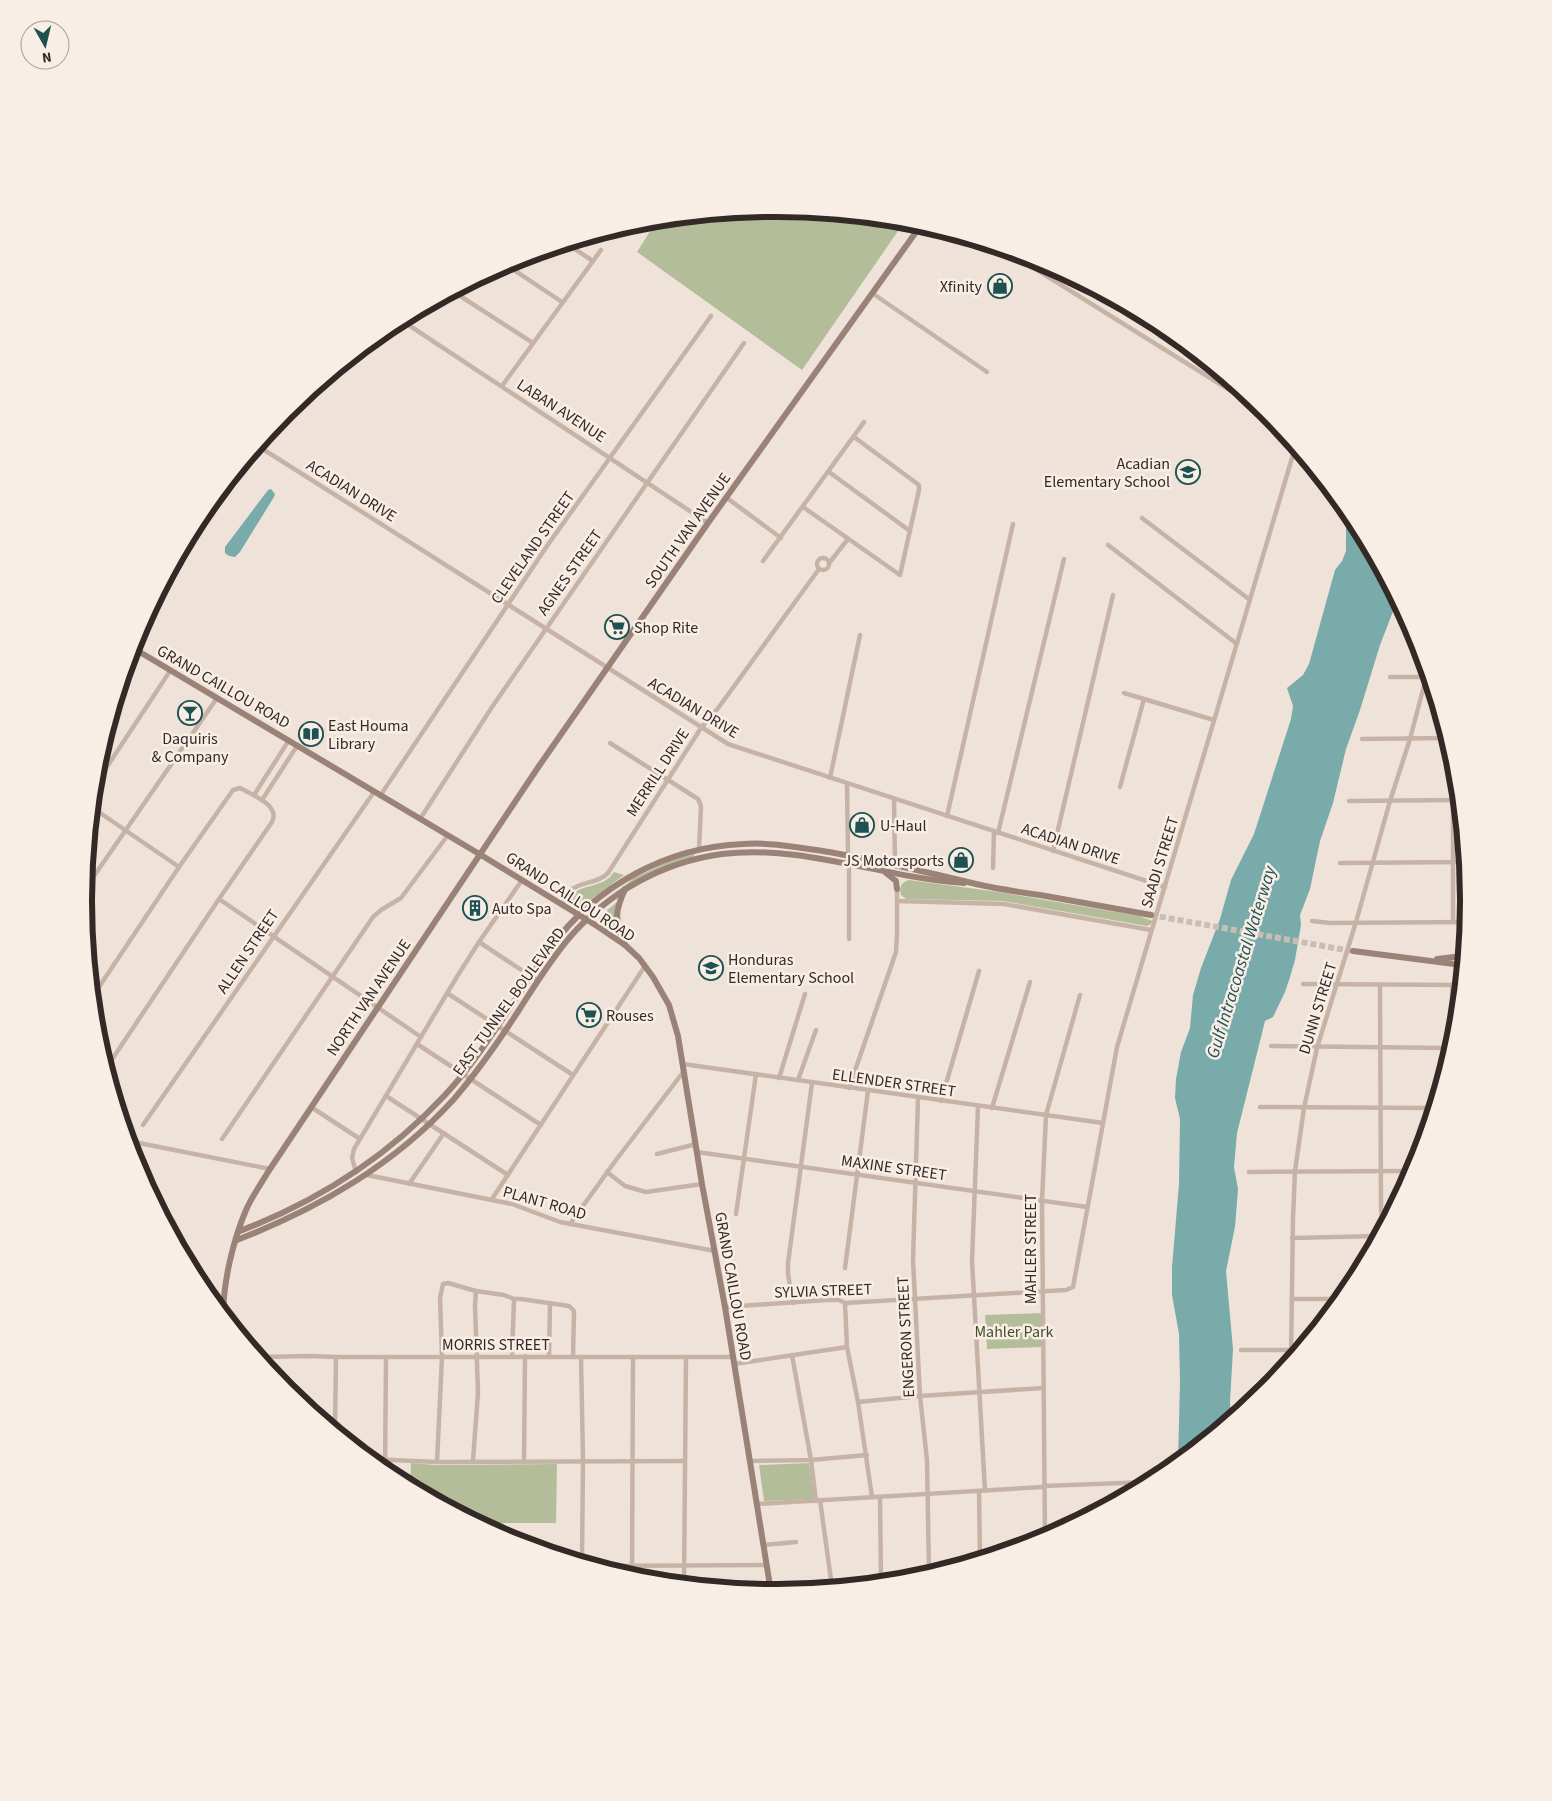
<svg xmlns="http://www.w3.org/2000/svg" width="1552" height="1801" font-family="'Source Sans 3',sans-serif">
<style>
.green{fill:#b4bd9a}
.water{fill:#79abaa}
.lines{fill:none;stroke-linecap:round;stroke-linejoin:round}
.secondary-tunnel{stroke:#c9beb5;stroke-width:6;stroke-dasharray:6 3;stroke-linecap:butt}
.minor{stroke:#c7b3a6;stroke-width:4.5}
.secondary{stroke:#9a8277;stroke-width:6}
.labels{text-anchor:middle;stroke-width:5;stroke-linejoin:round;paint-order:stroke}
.poi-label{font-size:16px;fill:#332926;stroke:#f8eee5;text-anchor:start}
.street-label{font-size:16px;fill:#332926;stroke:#f8eee5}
.park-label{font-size:16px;fill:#45502b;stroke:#f8eee5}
.water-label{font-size:18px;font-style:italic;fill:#1e5252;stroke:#f8eee5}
.rim{fill:none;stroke:#332926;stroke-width:6}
</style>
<rect width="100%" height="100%" fill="#efe3d9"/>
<!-- green -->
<g class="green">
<polygon points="776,208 905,221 802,370 637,252 657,220"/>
<polygon points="694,854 694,857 671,865 591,912 634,878 670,861"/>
<path d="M614 872 624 875 585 904 576 905 571 901V897C581 882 602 890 614 872Z"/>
<path d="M909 880 999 892 1139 916 1153 921 1151 924 1147 926 1003 901 906 899 901 895C899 888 901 882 909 880Z"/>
<polygon points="617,902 616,928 616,929 598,918"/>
<polygon points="1042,1313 1042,1347 987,1349 985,1315"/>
<polygon points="411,1463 435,1465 557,1464 556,1523 479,1523 410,1486"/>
<polygon points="809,1463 814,1499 764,1501 759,1465"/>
</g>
<!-- water -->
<g class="water">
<polygon points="271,489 275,494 274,497 240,552 235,557 229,556 225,553 225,547 268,490"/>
<polygon points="1346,509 1352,516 1397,601 1380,645 1360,710 1346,749 1333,803 1320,841 1310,889 1300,915 1301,925 1295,960 1290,977 1285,992 1273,1017 1265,1021 1237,1133 1234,1167 1238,1189 1235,1227 1226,1271 1233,1349 1230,1402 1231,1418 1178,1461 1180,1383 1179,1334 1172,1295 1172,1267 1179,1184 1180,1119 1175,1098 1176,1079 1181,1052 1190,1028 1193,995 1201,968 1220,919 1231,880 1254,834 1291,719 1293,706 1287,688 1303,675 1309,664 1335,570 1342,561 1346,551"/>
</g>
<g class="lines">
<!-- secondary-tunnel -->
<polyline class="secondary-tunnel" points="1151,915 1351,951"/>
<!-- minor -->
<g class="minor">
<polyline points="567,244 593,261"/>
<polyline points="1005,250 1268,414"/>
<polyline points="505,264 562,302"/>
<polyline points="454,292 533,343"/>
<polyline points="872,293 987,372"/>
<polyline points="401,320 708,523"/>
<polyline points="502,386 601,250"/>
<polyline points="258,446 728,744 1165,887"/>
<polyline points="829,472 910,531"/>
<polyline points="727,498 781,538"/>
<polyline points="803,507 900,575 919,490 919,485 854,437"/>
<polyline points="1142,518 1250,600"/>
<polyline points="1108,545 1237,644"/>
<circle cx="823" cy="564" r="6"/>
<polyline points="763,561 864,422"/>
<polyline points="830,562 848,539"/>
<polyline points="1390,677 1428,677"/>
<polyline points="1124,693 1214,720"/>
<polyline points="1362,739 1447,738"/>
<polyline points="610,743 698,799 701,806 699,849"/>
<polyline points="1453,758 1453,922"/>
<polyline points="830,778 860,635"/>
<polyline points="847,784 848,856"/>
<polyline points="95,785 170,671"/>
<polyline points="1120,787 1144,699"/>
<polyline points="254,795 289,740"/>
<polyline points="380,796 547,546 711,316"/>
<polyline points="894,799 895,865"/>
<polyline points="262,800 297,746"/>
<polyline points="1349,801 1458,800"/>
<polyline points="93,808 179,867"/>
<polyline points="947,816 1013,524"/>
<polyline points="420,819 492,707 744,343"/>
<polyline points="998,833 1064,559"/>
<polyline points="1053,851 1113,595"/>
<polyline points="1340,863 1464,862"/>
<polyline points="993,868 994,831"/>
<polyline points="85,889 217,698"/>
<polyline points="219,899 421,1037"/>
<polyline points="897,901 1004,904 1151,930"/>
<path d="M562 905C564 900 567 894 571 890 581 881 598 884 608 873L701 728 719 707 819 569"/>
<polyline points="1312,921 1330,923 1466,922"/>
<polyline points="849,939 849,864"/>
<polyline points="479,942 538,981"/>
<polyline points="1303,984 1460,985"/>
<polyline points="1380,985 1381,1209 1383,1226"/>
<polyline points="1452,985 1453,1042"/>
<polyline points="447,993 573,1075"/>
<path d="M93 996 179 867 233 790 240 788 244 790C256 797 280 806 272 822L219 899 107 1067"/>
<polyline points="417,1044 541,1125"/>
<polyline points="1271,1046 1451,1048"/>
<polyline points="683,1064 1103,1123"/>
<polyline points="779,1078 805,994"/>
<polyline points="798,1080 816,1030"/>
<polyline points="849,1088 896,952 897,933 897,889"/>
<polyline points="386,1096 508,1175"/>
<polyline points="918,1098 913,1260 920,1396 927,1460 929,1574"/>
<polyline points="941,1101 979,971"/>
<polyline points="978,1106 972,1261 985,1491"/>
<polyline points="311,1107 360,1139"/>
<polyline points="1260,1107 1433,1108"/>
<polyline points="992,1108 1030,982"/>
<polyline points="143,1125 374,792"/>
<polyline points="222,1139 373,917 381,910 401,898 448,835"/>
<polyline points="129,1141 270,1169"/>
<polyline points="697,1152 1087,1207"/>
<polyline points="657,1154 696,1144"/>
<polyline points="356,1172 352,1158 354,1149 458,975 479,942 522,880"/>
<polyline points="607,1172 625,1186 646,1192 702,1184"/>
<polyline points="1249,1172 1413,1171"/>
<polyline points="367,1175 512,1204 560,1222 715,1251"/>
<polyline points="409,1184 444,1133"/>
<polyline points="492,1199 645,966"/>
<polyline points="736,1214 756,1074"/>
<polyline points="570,1224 616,1160 684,1071"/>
<polyline points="1292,1238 1378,1236"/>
<polyline points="845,1268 868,1091"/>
<polyline points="1292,1299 1340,1299"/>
<polyline points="793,1303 788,1274 788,1263 812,1083"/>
<polyline points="845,1303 847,1347 858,1402 872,1497"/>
<polyline points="725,1307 827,1300 839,1300 845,1303 1066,1290 1073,1287 1117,1047 1295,448"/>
<polyline points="1241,1350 1292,1350"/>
<polyline points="792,1355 811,1460 816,1501"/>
<polyline points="512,1356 514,1299"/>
<polyline points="260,1357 310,1356 336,1357 733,1357"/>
<polyline points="549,1357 550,1303"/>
<polyline points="581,1357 583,1461 582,1562"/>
<polyline points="1291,1358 1293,1218 1295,1171 1304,1108 1317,1048 1356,922 1390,801 1410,739 1427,674"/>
<polyline points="734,1364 847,1347"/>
<polyline points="858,1402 920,1396 1043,1388"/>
<polyline points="335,1429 336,1357"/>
<polyline points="370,1459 437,1462 685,1461"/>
<polyline points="473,1460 478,1393 475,1305 476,1291"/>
<polyline points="524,1461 525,1356"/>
<polyline points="750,1461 811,1460 867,1455"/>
<polyline points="437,1462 442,1357 440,1298 443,1284 448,1283 476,1291 504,1295 514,1299 521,1299 569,1306 574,1311 573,1357"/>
<polyline points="385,1471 386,1357"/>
<polyline points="1043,1486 1149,1482"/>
<polyline points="979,1491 980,1559"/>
<polyline points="880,1497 881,1582"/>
<polyline points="820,1500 832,1587"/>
<polyline points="756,1504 1043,1487"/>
<polyline points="501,1535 501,1527"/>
<polyline points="1045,1538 1042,1201 1046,1115 1080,995"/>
<polyline points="764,1545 796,1542"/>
<polyline points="595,1566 767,1565"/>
<polyline points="632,1577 633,1357"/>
<polyline points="684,1584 686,1357"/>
</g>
<!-- secondary -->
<g class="secondary">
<polyline points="133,648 481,855 597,926 625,945 639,958 653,977 669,1005 678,1036 702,1184 725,1307 771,1592"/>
<polyline points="886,873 896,881 897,889"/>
<path d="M625 945C616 919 613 916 625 889"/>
<polyline points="1353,951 1462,965"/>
<polyline points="1437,959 1463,956"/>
<path d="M240 1231C318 1201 387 1157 444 1096 486 1051 515 996 551 947 596 886 667 847 743 844 772 842 800 848 829 852 878 861 927 872 976 884 997 889 1019 892 1040 895 1077 902 1114 908 1151 915"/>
<path d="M237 1240C319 1208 394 1165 454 1099 478 1071 499 1041 519 1010 535 985 551 959 570 937 609 892 663 862 722 854 804 844 883 878 964 883"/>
<path d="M223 1313C224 1279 233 1241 246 1210 252 1196 261 1184 268 1172L539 766 708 523 921 225"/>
</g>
</g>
<!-- icons -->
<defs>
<symbol id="shop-ring" viewBox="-11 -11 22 22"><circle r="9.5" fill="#f8eee5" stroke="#1e5252" stroke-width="1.5"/><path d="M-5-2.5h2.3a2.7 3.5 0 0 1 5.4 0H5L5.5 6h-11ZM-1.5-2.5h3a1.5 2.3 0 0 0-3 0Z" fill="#1e5252"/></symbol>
<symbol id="school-ring" viewBox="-11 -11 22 22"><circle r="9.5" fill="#f8eee5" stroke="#1e5252" stroke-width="1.5"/><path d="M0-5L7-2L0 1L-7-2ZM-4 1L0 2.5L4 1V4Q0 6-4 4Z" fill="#1e5252"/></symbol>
<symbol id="supermarket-ring" viewBox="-11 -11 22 22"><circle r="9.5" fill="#f8eee5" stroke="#1e5252" stroke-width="1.5"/><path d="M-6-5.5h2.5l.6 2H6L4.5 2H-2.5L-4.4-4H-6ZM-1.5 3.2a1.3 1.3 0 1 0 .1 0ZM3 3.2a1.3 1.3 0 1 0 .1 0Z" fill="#1e5252"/></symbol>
<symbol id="bar-ring" viewBox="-11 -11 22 22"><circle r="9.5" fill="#f8eee5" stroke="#1e5252" stroke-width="1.5"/><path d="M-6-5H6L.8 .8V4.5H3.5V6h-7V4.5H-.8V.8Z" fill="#1e5252"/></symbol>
<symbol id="library-ring" viewBox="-11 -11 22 22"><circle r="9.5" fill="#f8eee5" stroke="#1e5252" stroke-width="1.5"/><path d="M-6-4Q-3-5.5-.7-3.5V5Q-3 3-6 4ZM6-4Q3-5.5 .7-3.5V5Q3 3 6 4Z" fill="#1e5252"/></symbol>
<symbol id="building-ring" viewBox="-11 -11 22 22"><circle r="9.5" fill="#f8eee5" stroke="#1e5252" stroke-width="1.5"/><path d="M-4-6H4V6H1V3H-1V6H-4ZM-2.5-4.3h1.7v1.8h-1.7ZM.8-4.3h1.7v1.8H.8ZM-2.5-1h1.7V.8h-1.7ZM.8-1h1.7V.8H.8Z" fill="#1e5252"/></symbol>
</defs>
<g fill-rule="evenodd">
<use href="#shop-ring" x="986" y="272" width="28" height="28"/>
<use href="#school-ring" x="1174" y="458" width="28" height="28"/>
<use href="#supermarket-ring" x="603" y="613" width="28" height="28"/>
<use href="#bar-ring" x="176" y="699" width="28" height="28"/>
<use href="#library-ring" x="297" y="720" width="28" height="28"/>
<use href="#shop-ring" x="848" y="811" width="28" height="28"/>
<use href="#shop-ring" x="947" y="846" width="28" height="28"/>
<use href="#building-ring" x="461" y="894" width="28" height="28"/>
<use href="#school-ring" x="697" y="954" width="28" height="28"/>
<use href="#supermarket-ring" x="575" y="1001" width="28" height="28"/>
</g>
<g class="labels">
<!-- poi labels -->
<g class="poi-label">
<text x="982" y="292" text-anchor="end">Xfinity</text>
<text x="1170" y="469" text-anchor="end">Acadian<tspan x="1170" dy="18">Elementary School</tspan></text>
<text x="634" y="633">Shop Rite</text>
<text x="328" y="731">East Houma<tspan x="328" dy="18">Library</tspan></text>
<text x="190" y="744" text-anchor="middle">Daquiris<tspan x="190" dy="18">&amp; Company</tspan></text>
<text x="880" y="831">U-Haul</text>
<text x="944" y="866" text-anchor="end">JS Motorsports</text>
<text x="492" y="914">Auto Spa</text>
<text x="728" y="965">Honduras<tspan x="728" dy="18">Elementary School</tspan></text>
<text x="606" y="1021">Rouses</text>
</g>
<!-- street labels -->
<g class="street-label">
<text transform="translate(562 410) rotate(33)" y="6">LABAN AVENUE</text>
<text transform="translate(352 490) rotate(32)" y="6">ACADIAN DRIVE</text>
<text transform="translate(687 530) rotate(-55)" y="6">SOUTH VAN AVENUE</text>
<text transform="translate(532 547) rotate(-55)" y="6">CLEVELAND STREET</text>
<text transform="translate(569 572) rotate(-55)" y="6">AGNES STREET</text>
<text transform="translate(224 686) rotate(30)" y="6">GRAND CAILLOU ROAD</text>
<text transform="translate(694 707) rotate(31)" y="6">ACADIAN DRIVE</text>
<text transform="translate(657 772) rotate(-57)" y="6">MERRILL DRIVE</text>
<text transform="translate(1071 843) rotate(18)" y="6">ACADIAN DRIVE</text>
<text transform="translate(1159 862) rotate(-73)" y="6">SAADI STREET</text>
<text transform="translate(571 896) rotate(33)" y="6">GRAND CAILLOU ROAD</text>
<text transform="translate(247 951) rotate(-56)" y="6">ALLEN STREET</text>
<text transform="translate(368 997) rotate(-56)" y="6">NORTH VAN AVENUE</text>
<text transform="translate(508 1001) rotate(-54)" y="6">EAST TUNNEL BOULEVARD</text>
<text transform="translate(1317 1008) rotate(-73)" y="6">DUNN STREET</text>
<text transform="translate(894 1082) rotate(8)" y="6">ELLENDER STREET</text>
<text transform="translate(894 1167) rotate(8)" y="6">MAXINE STREET</text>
<text transform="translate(545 1202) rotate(16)" y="6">PLANT ROAD</text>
<text transform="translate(1030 1249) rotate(-90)" y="6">MAHLER STREET</text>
<text transform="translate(734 1286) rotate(80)" y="6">GRAND CAILLOU ROAD</text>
<text transform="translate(823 1290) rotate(-2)" y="6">SYLVIA STREET</text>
<text transform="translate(905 1337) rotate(-93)" y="6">ENGERON STREET</text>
<text x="496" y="1350">MORRIS STREET</text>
</g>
<!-- park labels -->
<g class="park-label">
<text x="1014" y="1337">Mahler Park</text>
</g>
<!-- water labels -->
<g class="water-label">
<text transform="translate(1241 962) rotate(-73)" y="6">Gulf Intracoastal Waterway</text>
</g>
</g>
<!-- crop -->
<path d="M0 0H1552V1801H0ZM775 217H777A683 683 0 0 1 1460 900V901A683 683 0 0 1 777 1584H775A683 683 0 0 1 92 901V900A683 683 0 0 1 775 217Z" fill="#f8eee5" fill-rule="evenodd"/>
<path class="rim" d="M775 217H777A683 683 0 0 1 1460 900V901A683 683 0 0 1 777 1584H775A683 683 0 0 1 92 901V900A683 683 0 0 1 775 217Z"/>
<!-- north arrow -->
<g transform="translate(45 45) rotate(172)"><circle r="24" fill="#f8eee5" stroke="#a99f99"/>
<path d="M0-4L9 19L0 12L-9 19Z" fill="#1e5252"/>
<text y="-8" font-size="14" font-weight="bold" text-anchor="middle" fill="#332926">N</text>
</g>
</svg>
